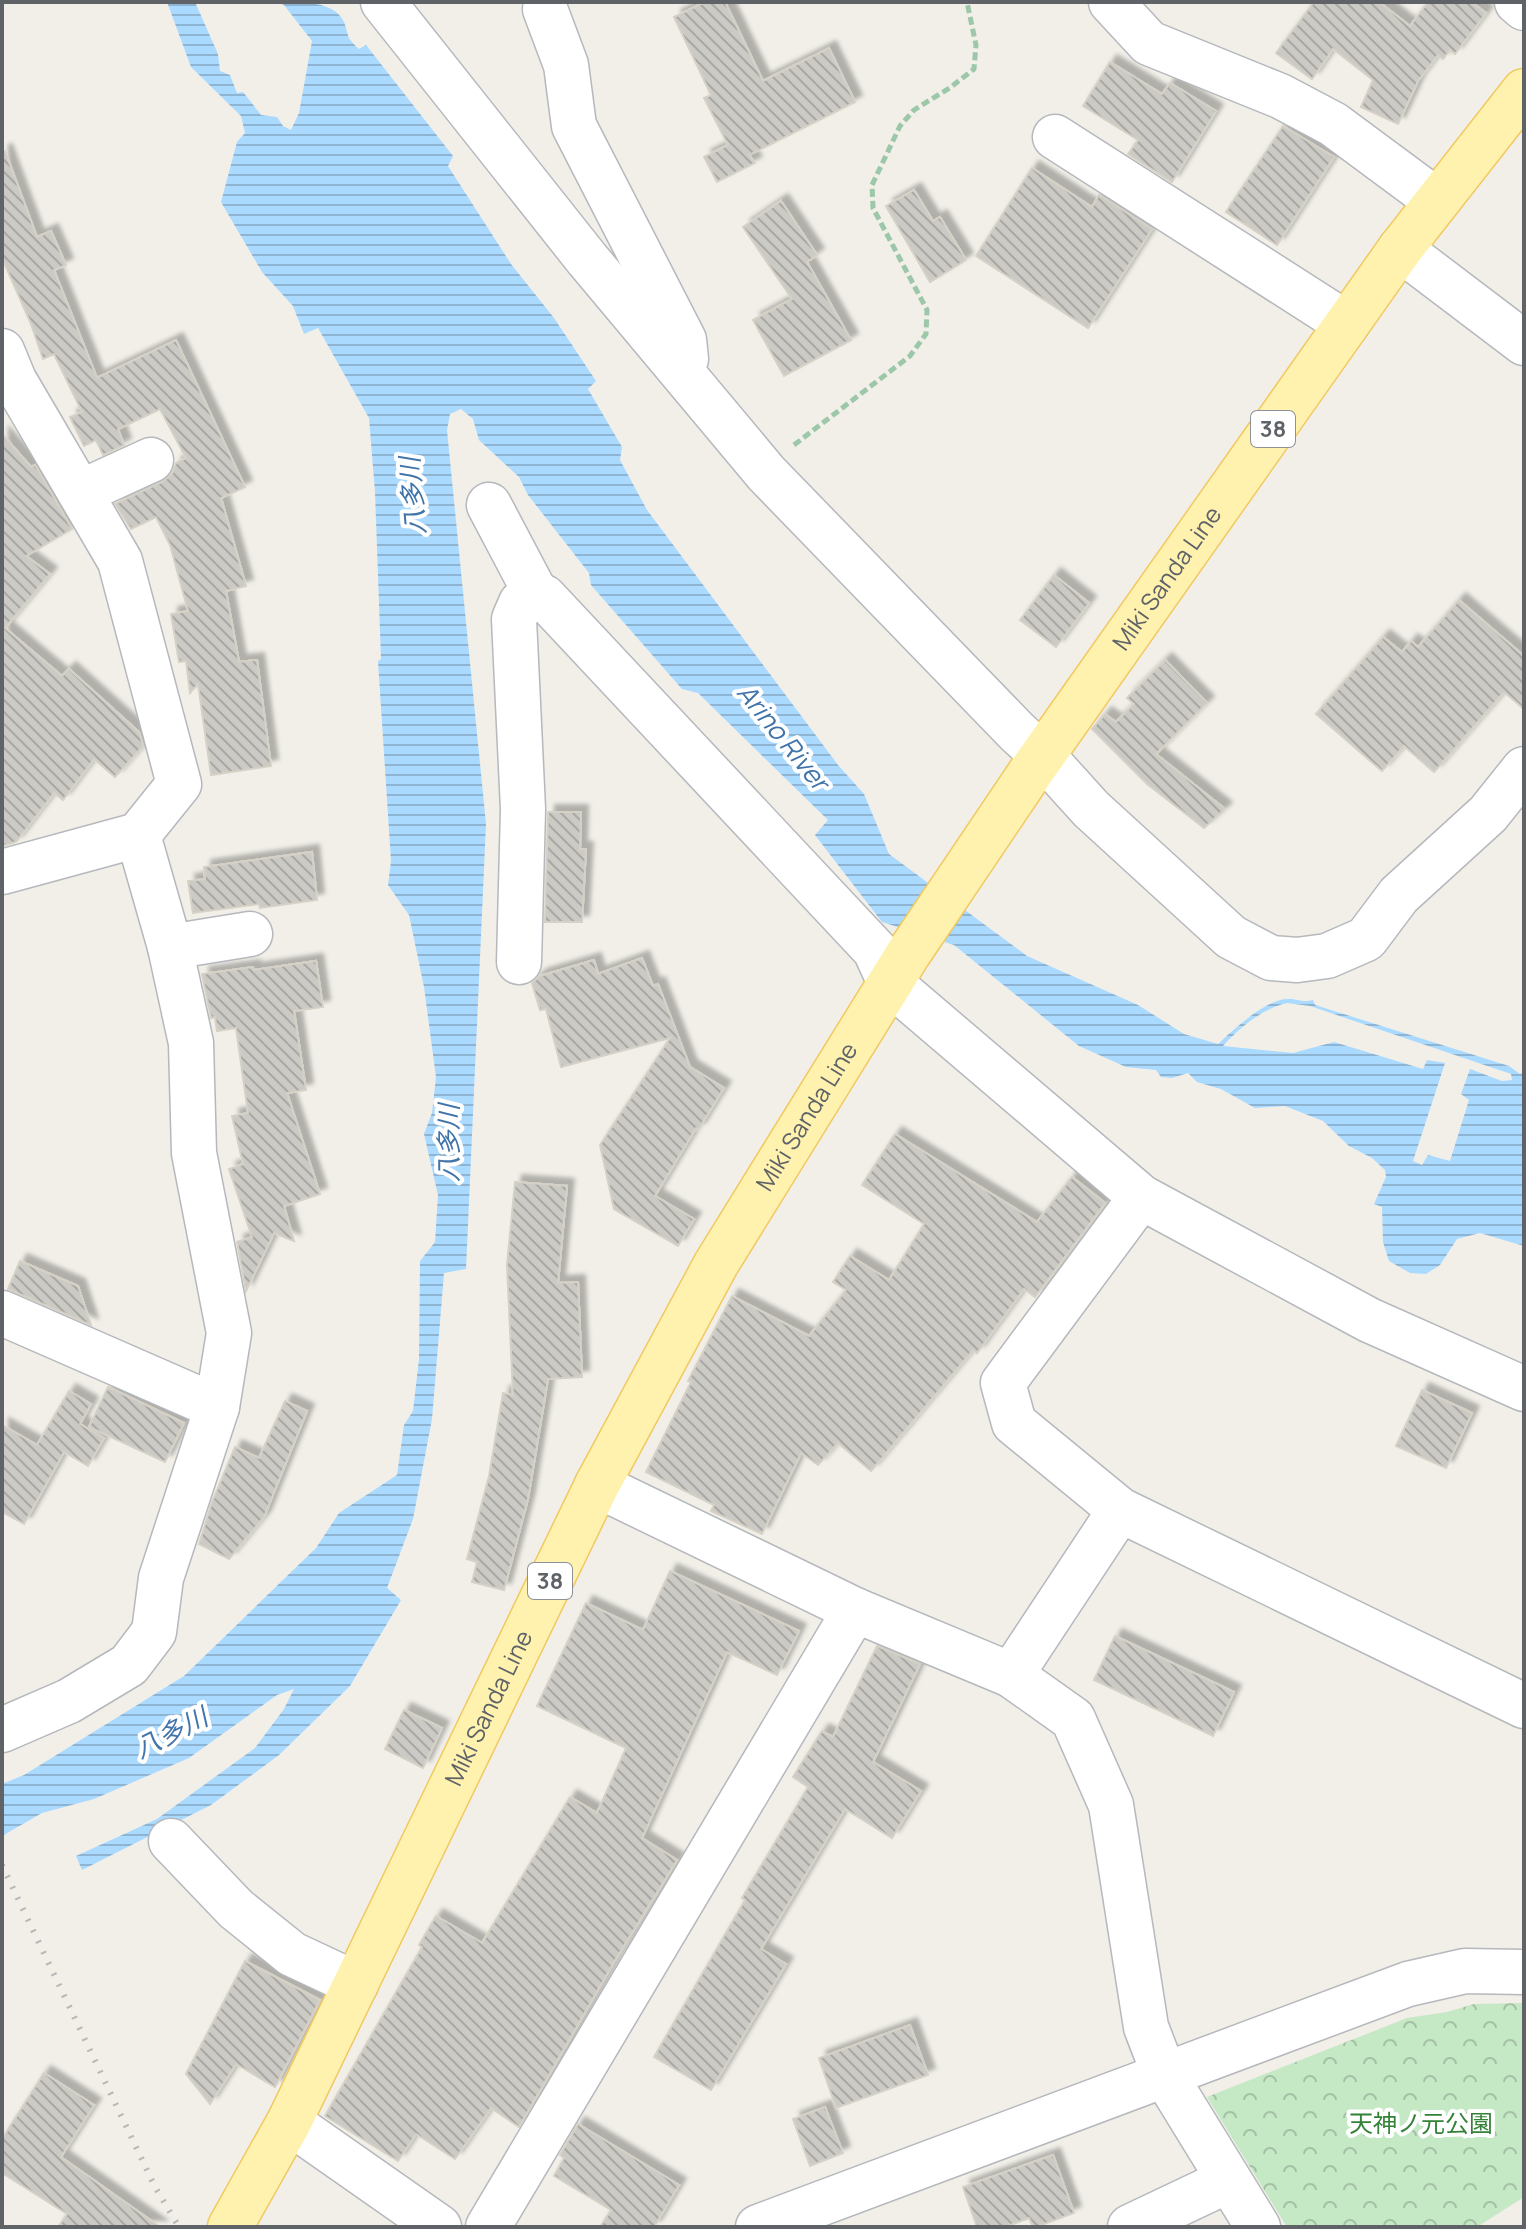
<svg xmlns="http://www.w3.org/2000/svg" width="1526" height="2229" font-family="Manrope,'Noto Sans JP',sans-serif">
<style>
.park{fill:url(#park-crowns)}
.water{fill:url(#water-rules);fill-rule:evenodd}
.building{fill:url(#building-back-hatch);stroke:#d6d1c6;stroke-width:2;filter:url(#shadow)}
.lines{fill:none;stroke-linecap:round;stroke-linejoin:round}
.minor-casing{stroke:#b5b8bc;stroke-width:47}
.major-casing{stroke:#f2c960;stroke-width:47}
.path{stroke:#9cc7a9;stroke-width:5;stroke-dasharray:8 4;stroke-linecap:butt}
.minor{stroke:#fff;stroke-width:44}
.major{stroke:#fff2af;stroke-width:44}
.rail{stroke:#b6b7b8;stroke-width:6;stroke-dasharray:2 10;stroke-linecap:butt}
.labels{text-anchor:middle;stroke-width:8;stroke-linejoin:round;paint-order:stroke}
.shield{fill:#fff;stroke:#8f9295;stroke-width:2}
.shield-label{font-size:22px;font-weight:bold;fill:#5f6368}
.street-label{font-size:24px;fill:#5f6368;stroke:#fff}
.park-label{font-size:24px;fill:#348238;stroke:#fff}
.water-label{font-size:26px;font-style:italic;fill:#4174aa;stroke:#fff}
</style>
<defs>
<pattern id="park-crowns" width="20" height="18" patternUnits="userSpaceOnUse" patternTransform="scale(2)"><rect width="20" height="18" fill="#c5e8c5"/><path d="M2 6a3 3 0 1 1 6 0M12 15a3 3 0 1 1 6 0" fill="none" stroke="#a3c0a4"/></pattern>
<pattern id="water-rules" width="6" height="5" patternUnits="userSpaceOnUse" patternTransform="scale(2)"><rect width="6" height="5" fill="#aadaff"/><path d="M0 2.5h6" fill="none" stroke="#8eb4d2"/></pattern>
<pattern id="building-back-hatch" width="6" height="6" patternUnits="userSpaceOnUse" patternTransform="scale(2)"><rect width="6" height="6" fill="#cccac5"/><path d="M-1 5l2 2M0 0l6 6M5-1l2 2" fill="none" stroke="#a9a8a4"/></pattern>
<filter id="shadow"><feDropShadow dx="7" dy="-7" stdDeviation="2" flood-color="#0004"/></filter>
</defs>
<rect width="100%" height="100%" fill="#f1efe8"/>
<!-- park -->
<polygon class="park" points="1524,2003 1524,2197 1477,2227 1287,2227 1207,2097 1407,2018 1447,2012 1474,2004"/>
<!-- water -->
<path class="water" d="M167 2H195L218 54 220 71 230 75 237 93 243 92 261 115 277 117 283 126 291 130 299 113 312 41 284 5 276 2C300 2 334 0 344 22 350 38 345 36 359 49L366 45 453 156 448 166 511 264 554 318 596 381 588 389 622 447 620 460 647 510 838 765 864 794 889 854 1027 956 1138 1005 1184 1034 1218 1044C1233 1030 1266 999 1288 999 1299 999 1302 1003 1313 1000L1315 1005 1509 1066 1520 1074 1524 1072V1246L1480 1233 1457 1239 1440 1265 1426 1274 1410 1273 1389 1261 1383 1242 1382 1207 1374 1204 1386 1177 1385 1170 1372 1158 1349 1146 1323 1121 1285 1106 1255 1108 1221 1089 1197 1082 1188 1073 1172 1078 1161 1077 1156 1070 1126 1067 1079 1046 954 945 882 922 815 835 828 820 698 693 682 689 591 585 589 573 528 495 519 477 479 440 473 419 461 409 450 414 447 430 486 824 466 1269 444 1273 432 1419 413 1519 387 1588 401 1600 350 1686 279 1755 211 1805 82 1870 76 1856 157 1819 255 1748 284 1709 294 1689 277 1695 189 1758 94 1799 42 1813 2 1836V1784L24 1775 184 1676 316 1548 339 1513 397 1475 404 1425 413 1411 419 1359 420 1261 435 1242 438 1195 424 1134 432 1113 436 1077 424 987 409 915 388 885 391 861 378 661 381 659 375 492 369 418 318 328 304 334 293 306 262 272 221 202 237 142 245 133 241 116 191 67ZM1287 1003 1310 1006 1511 1074 1512 1080 1502 1081 1470 1069 1461 1094 1469 1100 1450 1161 1428 1155 1422 1165 1413 1161 1445 1063 1427 1060 1423 1069 1334 1042 1293 1053 1223 1046C1239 1028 1263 1008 1287 1003Z"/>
<!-- building -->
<g class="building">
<polygon points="705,2 725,2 763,81 829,48 855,102 749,155 755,163 717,182 704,157 728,145 704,98 711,95 674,17"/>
<polygon points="1314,2 1379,2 1410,26 1428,2 1471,2 1486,13 1455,54 1450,50 1443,59 1438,55 1418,81 1398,124 1361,107 1373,80 1333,49 1312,79 1276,53"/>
<polygon points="1110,62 1162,94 1170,83 1216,111 1172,182 1128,154 1138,140 1083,106"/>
<polygon points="1283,126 1334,157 1277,245 1226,212"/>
<polygon points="5,151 37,237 51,231 66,265 54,270 97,378 176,340 245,487 221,498 246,586 226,591 239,662 257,660 271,766 211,775 198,684 190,693 186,661 179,662 171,614 188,611 170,545 156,517 131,529 115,504 162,482 172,474 176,463 186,458 160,409 118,429 124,445 103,455 96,440 84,446 70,417 82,412 54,354 43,359 31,324 2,258 2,152"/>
<polygon points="1032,168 1092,207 1099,195 1152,229 1088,328 976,256"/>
<polygon points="914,190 933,221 940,217 966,260 930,282 886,206"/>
<polygon points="781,201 817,255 807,262 851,340 784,376 753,320 792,299 743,227"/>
<polygon points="2,434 31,467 35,465 72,529 26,556 50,574 5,628 62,676 69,669 139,732 143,746 115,777 94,759 63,800 54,793 16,842 2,846"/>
<polygon points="1054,575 1089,603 1056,647 1020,620"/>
<polygon points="1459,600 1524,656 1524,709 1504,692 1434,772 1404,746 1382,771 1316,714 1383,637 1402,652 1411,641 1418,647"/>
<polygon points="1165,660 1207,703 1156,754 1225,809 1204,828 1147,784 1092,729 1105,714 1116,722 1134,704 1127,698"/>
<polygon points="548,812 581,812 580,849 586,849 582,922 545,922"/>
<polygon points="312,852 317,900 260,908 259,904 193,913 188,881 205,879 204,867"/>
<polygon points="642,958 653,986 658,984 690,1067 724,1088 698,1130 696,1128 655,1196 694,1219 678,1246 614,1209 600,1145 670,1038 561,1067 546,1009 540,1010 532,983 540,976 594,960 598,974"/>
<polygon points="316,961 323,1007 294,1011 306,1090 287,1093 320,1194 284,1206 294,1241 274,1233 246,1291 237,1242 252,1237 229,1169 243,1164 232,1116 248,1113 236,1028 217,1031 215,1017 211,1018 202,974 253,967 254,970"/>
<polygon points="895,1134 1037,1222 1072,1177 1105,1203 1035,1297 1024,1289 977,1353 973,1350 871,1471 838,1443 818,1465 801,1453 762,1534 711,1511 714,1505 646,1472 691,1382 688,1381 732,1296 809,1336 846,1290 833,1282 850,1256 889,1280 924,1224 862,1185"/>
<polygon points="515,1182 567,1186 558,1283 578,1282 582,1377 548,1379 528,1499 504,1590 472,1582 477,1562 467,1559 489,1476 503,1393 513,1395 507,1265"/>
<polygon points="20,1261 78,1286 91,1325 8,1289"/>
<polygon points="108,1387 184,1423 165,1462 89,1427"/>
<polygon points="1422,1390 1472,1413 1446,1468 1396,1446"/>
<polygon points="69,1391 91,1404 80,1424 104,1438 88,1466 64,1452 24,1524 2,1512 2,1425 37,1445"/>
<polygon points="285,1401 307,1411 264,1517 229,1559 199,1544 212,1502 235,1447 259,1458"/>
<polygon points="670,1571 799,1631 777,1675 727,1652 642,1838 677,1860 614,1962 519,2127 491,2108 455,2159 416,2134 398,2161 325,2116 422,1947 419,1945 436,1916 482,1943 570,1797 597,1813 626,1748 537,1706 586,1603 643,1630"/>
<polygon points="1115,1636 1234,1692 1213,1736 1094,1680"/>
<polygon points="877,1646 920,1664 873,1762 921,1791 892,1838 845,1809 761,1949 786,1964 711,2090 654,2057 745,1900 742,1898 808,1787 793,1777 822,1731 833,1737"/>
<polygon points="404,1710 442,1728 423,1768 385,1749"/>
<polygon points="245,1961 320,2000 275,2087 236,2064 210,2104 186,2074"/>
<polygon points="910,2025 928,2075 836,2108 819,2058"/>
<polygon points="44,2073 94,2105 61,2157 160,2227 58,2227 67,2214 2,2173 2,2139"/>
<polygon points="825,2107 843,2153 810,2166 793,2119"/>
<polygon points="578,2124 679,2185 654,2227 600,2227 611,2210 554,2176 564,2158 560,2155"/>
<polygon points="1053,2155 1074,2213 1036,2227 1033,2227 1029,2218 1005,2227 977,2227 963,2187"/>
</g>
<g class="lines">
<defs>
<g id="minor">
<polyline points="383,2 587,259 766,473 1017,732 1043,756 1091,809 1231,937 1271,958 1297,960 1327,956 1366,939 1399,895 1488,814 1524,769"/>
<polyline points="1111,2 1149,43 1280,96 1333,124 1437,201"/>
<polyline points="1517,2 1524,8"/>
<polyline points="545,9 566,65 574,126 684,340 686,359"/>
<polyline points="1055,137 1347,324"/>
<polyline points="1400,249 1524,343"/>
<polyline points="2,351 14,380 120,561 179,784 138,835 2,872"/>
<polyline points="81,492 151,460"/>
<polyline points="489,505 536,594"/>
<polyline points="138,835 170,947 191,1043 194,1153 229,1333 217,1407"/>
<polyline points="170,947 250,934"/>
<polyline points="519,962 523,809 514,619 521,603 536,594 544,597 875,950 890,983 1141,1197 1369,1320 1524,1389"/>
<polyline points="1141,1197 1003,1383 1014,1423 1120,1510 1524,1706"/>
<polyline points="2,1313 217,1407 161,1578 154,1632 129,1665 69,1701 2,1730"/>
<polyline points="597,1485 855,1610 1011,1675 1073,1719 1111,1805 1146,2027 1164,2074 1258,2227"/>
<polyline points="1011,1675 1120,1510"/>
<polyline points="171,1841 236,1909 292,1954 356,1984"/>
<polyline points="289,2122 439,2227"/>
<polyline points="488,2227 855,1610"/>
<polyline points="758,2227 1408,1984 1465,1971 1524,1972"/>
<polyline points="1130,2227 1227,2181"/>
</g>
<g id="major">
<path id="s1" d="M230 2227 289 2122 597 1485 716 1264 908 954 1030 773 1400 249 1524 91"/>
</g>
</defs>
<!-- minor casing -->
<use href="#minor" class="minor-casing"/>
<!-- major casing -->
<use href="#major" class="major-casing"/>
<!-- path -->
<polyline class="path" points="794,445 910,356 926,334 927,310 873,208 872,185 900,126 914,110 951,87 974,69 976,45 967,2"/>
<!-- minor -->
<use href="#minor" class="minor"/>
<!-- major -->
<use href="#major" class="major"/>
<!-- rail -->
<polyline class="rail" points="2,1865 155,2187 179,2227"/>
</g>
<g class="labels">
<!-- shield labels -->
<g class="shield">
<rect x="1251" y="411" width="44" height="36" rx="6"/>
<rect x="528" y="1563" width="44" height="36" rx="6"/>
</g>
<g class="shield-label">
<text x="1273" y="437">38</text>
<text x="550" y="1589">38</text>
</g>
<!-- street labels -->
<g class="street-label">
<text dy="8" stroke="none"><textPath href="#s1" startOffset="1900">Miki Sanda Line</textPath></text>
<text dy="8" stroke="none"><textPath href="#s1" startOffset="1252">Miki Sanda Line</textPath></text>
<text dy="8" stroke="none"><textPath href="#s1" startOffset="580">Miki Sanda Line</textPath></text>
</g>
<!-- park labels -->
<g class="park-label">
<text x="1421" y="2132">天神ノ元公園</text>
</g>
<!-- water labels -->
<g class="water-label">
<text transform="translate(413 496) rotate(-95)" y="9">八多川</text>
<text transform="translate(783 737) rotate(51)" y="9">Arino River</text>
<text transform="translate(449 1143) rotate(-90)" y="9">八多川</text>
<text transform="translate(171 1733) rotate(-27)" y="9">八多川</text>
</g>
</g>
<!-- border -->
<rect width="1526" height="2229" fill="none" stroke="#5f6368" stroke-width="8"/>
</svg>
